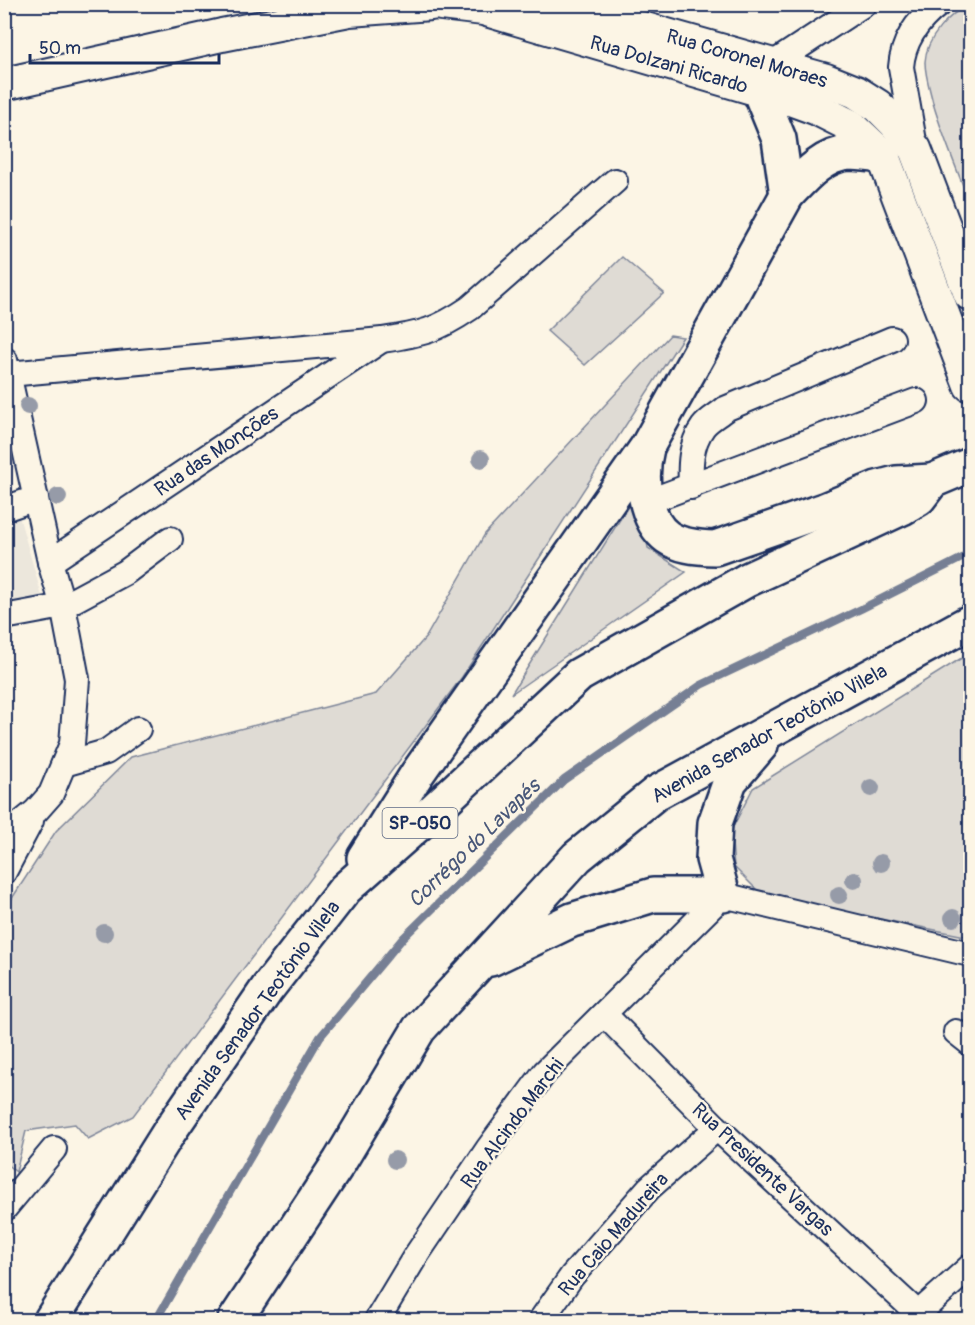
<svg xmlns="http://www.w3.org/2000/svg" width="975" height="1325" font-family="Pangolin,sans-serif">
<style>
.built{fill:#ece7dc}
.green{fill:#dfdbd4;stroke:#7d8599;stroke-width:1.5}
.lines{fill:none;stroke-linecap:round;stroke-linejoin:round}
.stream{stroke:#767f94;stroke-width:8}
.minor-casing{stroke:#1b2f5e;stroke-width:28}
.major-casing{stroke:#1b2f5e;stroke-width:36}
.highway-casing{stroke:#1b2f5e;stroke-width:38}
.minor{stroke:#fcf5e5;stroke-width:24}
.major{stroke:#fcf5e5;stroke-width:32}
.highway{stroke:#fcf5e5;stroke-width:33}
.tree{fill:#969ba8}
.labels{text-anchor:middle;stroke-width:5;stroke-linejoin:round;paint-order:stroke}
.shield{fill:#fcf5e5;stroke:#5e6a86;stroke-width:1.5}
.shield-label{font-size:18px;font-weight:bold;fill:#1b2f5e}
.street-label{font-size:20px;fill:#1b2f5e;stroke:#fcf5e5}
.water-label{font-size:21px;font-style:italic;fill:#485779;stroke:#fcf5e5}
</style>
<rect width="100%" height="100%" fill="#fcf5e5"/>
<filter id="ink" filterUnits="userSpaceOnUse"><feTurbulence type="fractalNoise" baseFrequency=".0167" numOctaves="2"/><feDisplacementMap in="SourceGraphic" scale="12" xChannelSelector="R" yChannelSelector="G"/><feConvolveMatrix kernelMatrix="1 2 1 2 8 2 1 2 1" color-interpolation-filters="sRGB"/></filter>
<g filter="url(#ink)">
<!-- built -->
<polygon class="built" points="5,467 43,600 5,605"/>
<!-- green -->
<g class="green">
<path d="M968 5H970V203C957 170 943 137 933 103 930 90 925 75 925 62 926 38 949 14 968 5Z"/>
<polygon points="622,257 664,293 585,365 547,331"/>
<polygon points="670,335 683,337 462,677 133,1116 88,1139 75,1124 26,1131 16,1172 5,1163 5,909 56,831 131,757 376,694 426,637 485,534"/>
<polygon points="639,489 648,548 686,572 511,694"/>
<polygon points="970,656 970,937 762,895 734,867 731,831 753,788 960,659"/>
</g>
<g class="lines">
<!-- stream -->
<polyline class="stream" points="156,1320 320,1037 403,938 564,780 701,685 861,609 970,554"/>
<defs>
<g id="minor">
<polyline points="771,65 864,4"/>
<path d="M915 147 901 67C903 41 918 20 939 4"/>
<path d="M8 374 382 340C422 334 436 331 470 308L615 181"/>
<path d="M691 487C690 466 690 445 703 427 708 420 718 415 725 409L892 339"/>
<polyline points="647,502 916,401"/>
<polyline points="4,509 36,498"/>
<polyline points="50,562 380,341"/>
<polyline points="4,617 63,606 126,572 170,539"/>
<polyline points="64,764 106,752 138,729"/>
<polyline points="4,837 36,811 51,794 72,744 77,679 63,606 50,562 5,360"/>
<polyline points="4,872 31,821"/>
<polyline points="604,1014 717,1128 925,1320"/>
<polyline points="956,1032 970,1043"/>
<polyline points="4,1209 54,1149"/>
<polyline points="377,1320 415,1257 488,1149 545,1072 723,895 970,954"/>
<polyline points="541,1320 572,1276 649,1188 717,1128"/>
<polyline points="911,1320 970,1267"/>
</g>
<g id="major">
<polyline points="441,4 483,9 793,100 815,108 851,126 883,156 970,385"/>
<polyline points="557,4 826,80 856,92 878,106 895,123 915,149 970,294"/>
<polyline points="4,84 222,35 349,10 431,4"/>
</g>
<g id="highway">
<polyline points="759,90 779,139 787,195"/>
<path d="M647 448C643 464 642 478 645 494 653 538 673 547 715 548L824 510 877 488 896 483 932 481"/>
<path d="M364 858 417 774 647 447 787 195C804 177 822 155 849 153 860 153 872 155 883 156"/>
<polyline points="491,959 572,920 653,895 723,895 713,859 715,823 730,781 761,745"/>
<polyline points="51,1320 169,1132 267,989 345,889 423,820 579,675 747,580 902,508 919,498 932,481 970,465"/>
<polyline points="235,1320 340,1161 419,1029 577,857 656,793 970,622"/>
</g>
</defs>
<!-- minor casing -->
<use href="#minor" class="minor-casing"/>
<!-- major casing -->
<use href="#major" class="major-casing"/>
<!-- highway casing -->
<use href="#highway" class="highway-casing"/>
<!-- minor -->
<use href="#minor" class="minor"/>
<!-- major -->
<use href="#major" class="major"/>
<!-- highway -->
<use href="#highway" class="highway"/>
</g>
<!-- trees -->
<g class="tree">
<circle cx="28" cy="406" r="9"/>
<circle cx="481" cy="459" r="9"/>
<circle cx="58" cy="497" r="9"/>
<circle cx="871" cy="788" r="9"/>
<circle cx="881" cy="863" r="9"/>
<circle cx="854" cy="880" r="9"/>
<circle cx="839" cy="895" r="9"/>
<circle cx="953" cy="918" r="9"/>
<circle cx="104" cy="933" r="9"/>
<circle cx="395" cy="1160" r="9"/>
</g>
</g>
<g class="labels">
<!-- shield labels -->
<rect class="shield" x="382.5" y="808" width="75" height="30" rx="4.5"/>
<g class="shield-label">
<text x="420" y="829">SP-050</text>
</g>
<!-- street labels -->
<g class="street-label">
<text transform="translate(747 58) rotate(16)" y="7">Rua Coronel Moraes</text>
<text transform="translate(669 64) rotate(16)" y="7">Rua Dolzani Ricardo</text>
<text transform="translate(216 451) rotate(-34)" y="7">Rua das Monções</text>
<text transform="translate(769 733) rotate(-29)" y="7">Avenida Senador Teotônio Vilela</text>
<text transform="translate(257 1010) rotate(-54)" y="7">Avenida Senador Teotônio Vilela</text>
<text transform="translate(512 1123) rotate(-53)" y="7">Rua Alcindo Marchi</text>
<text transform="translate(763 1169) rotate(43)" y="7">Rua Presidente Vargas</text>
<text transform="translate(613 1234) rotate(-49)" y="7">Rua Caio Madureira</text>
</g>
<!-- water labels -->
<g class="water-label">
<text transform="translate(474 843) rotate(-44)" y="7">Corrégo do Lavapés</text>
</g>
</g>
<!-- margin -->
<rect width="975" height="1325" fill="none" stroke="#fcf5e5" stroke-width="24"/>
<rect x="12" y="12" width="951" height="1301" fill="none" stroke="#1b2f5e" stroke-width="2" filter="url(#ink)"/>
<!-- scale -->
<path d="M30 54v9h189v-9" fill="none" stroke="#1b2f5e" stroke-width="3"/>
<text x="39" y="54" font-size="18" fill="#1b2f5e" stroke="#fcf5e5" stroke-width="4.5" paint-order="stroke">50 m</text>
</svg>
